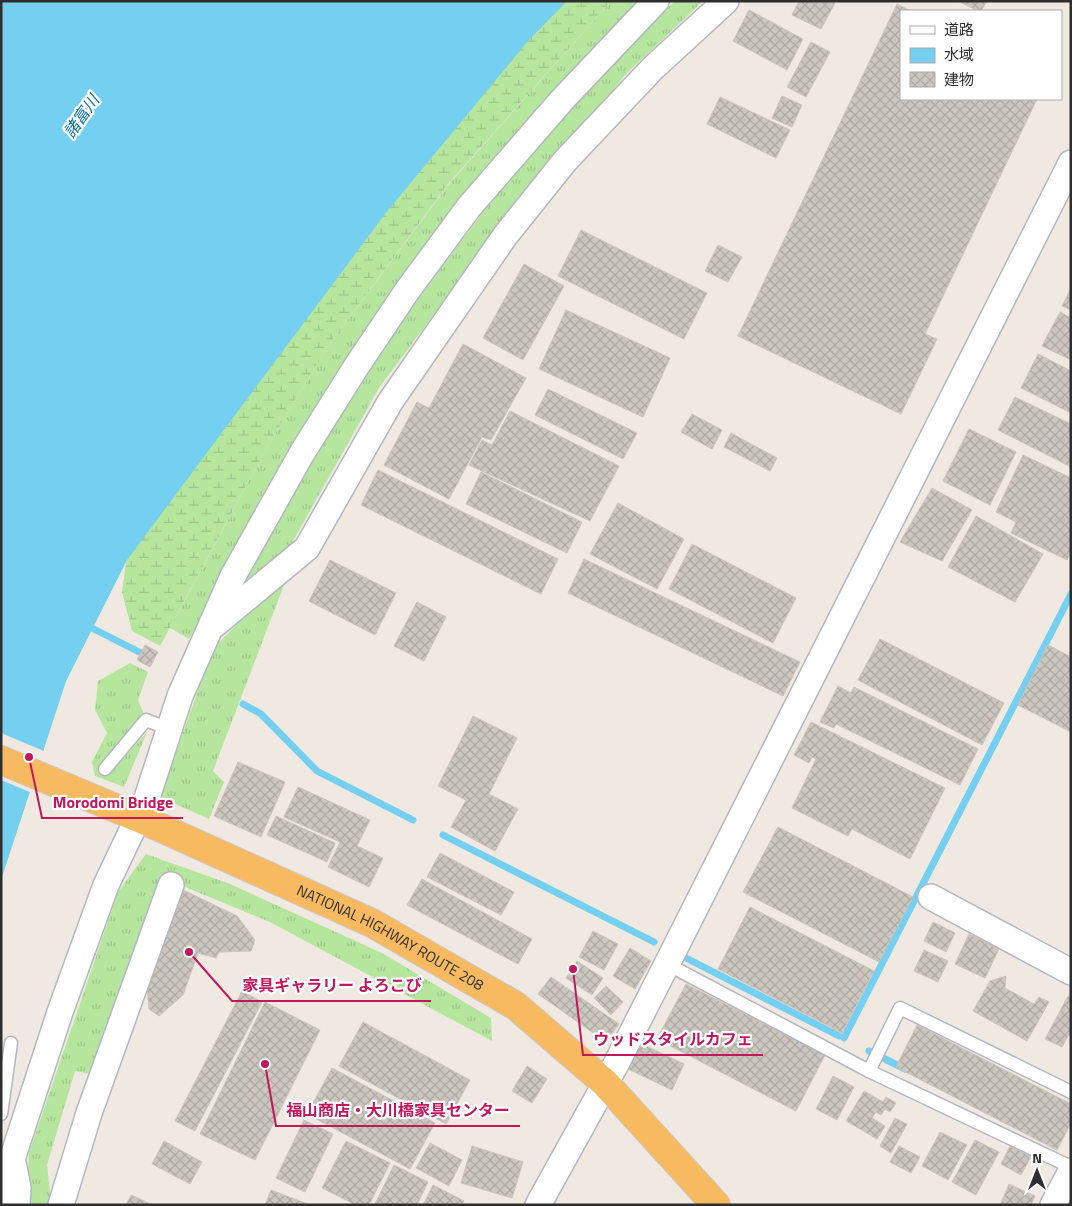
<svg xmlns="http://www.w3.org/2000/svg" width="1072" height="1206" font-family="'Titillium Web','Noto Sans JP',sans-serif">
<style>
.grass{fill:url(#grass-tufts)}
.wetland{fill:url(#wetland-marsh)}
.water{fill:#75cff0}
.pier{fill:#efe9e1}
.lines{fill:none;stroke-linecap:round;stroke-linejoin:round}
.stream{stroke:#75cff0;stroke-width:7}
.building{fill:url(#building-cross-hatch);stroke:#cbc5ba}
.service-casing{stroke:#b4b7c1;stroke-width:15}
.minor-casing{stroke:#b4b7c1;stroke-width:28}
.trunk-casing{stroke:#c9c9c9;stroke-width:30}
.service{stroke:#fff;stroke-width:12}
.minor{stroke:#fff;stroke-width:25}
.trunk{stroke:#f8ba60;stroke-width:28}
.labels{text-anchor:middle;stroke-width:4.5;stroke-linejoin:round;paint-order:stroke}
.street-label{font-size:15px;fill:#2e2e2e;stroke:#fff}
.water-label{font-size:16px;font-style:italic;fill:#0d6fa3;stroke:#fff}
.leader{fill:none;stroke:#c2185b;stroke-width:2}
.callout-dot{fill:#c2185b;stroke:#fff;stroke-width:2}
.callout-label{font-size:16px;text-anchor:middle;font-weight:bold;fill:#c2185b;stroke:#fff;stroke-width:4.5;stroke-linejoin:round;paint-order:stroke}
</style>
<defs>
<pattern id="grass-tufts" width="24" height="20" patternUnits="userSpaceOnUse" patternTransform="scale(1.25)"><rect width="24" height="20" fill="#b6e59e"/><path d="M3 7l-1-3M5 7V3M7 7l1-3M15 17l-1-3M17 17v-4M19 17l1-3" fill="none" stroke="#9dc588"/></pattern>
<pattern id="wetland-marsh" width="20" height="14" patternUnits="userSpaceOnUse" patternTransform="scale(1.25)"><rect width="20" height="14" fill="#b6e59e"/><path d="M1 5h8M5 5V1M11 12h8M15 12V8" fill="none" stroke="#9dc588"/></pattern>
<pattern id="building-cross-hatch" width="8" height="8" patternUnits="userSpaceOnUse" patternTransform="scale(1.25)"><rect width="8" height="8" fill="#cbc7bf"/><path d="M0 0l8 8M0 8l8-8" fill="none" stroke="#afaba4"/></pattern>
</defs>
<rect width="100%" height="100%" fill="#efe9e1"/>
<!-- grass -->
<g class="grass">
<polygon points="611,1 646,1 555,97 401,277 286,463 189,639 170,628 267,447 328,346 449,184"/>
<polygon points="675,1 703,1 628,72 495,232 379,388 288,550 237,592 364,372 480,216 597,76"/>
<polygon points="290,569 213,771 224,782 209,819 160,797 213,649"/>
<polygon points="130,663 148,672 138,700 144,714 103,764 110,773 147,732 124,787 95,776 92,762 107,733 95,710 98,681"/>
<polygon points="146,854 230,884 382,953 491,1018 492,1041 270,922 161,877 90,1074 75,1071 47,1165 51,1201 50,1205 26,1205 29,1153 118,892"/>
</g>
<!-- wetland -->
<polygon class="wetland" points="510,1 611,1 449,183 328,346 267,447 160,646 132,631 122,592 126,562 66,681 1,880 61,634"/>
<!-- water -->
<polygon class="water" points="1,1 567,1 528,41 385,214 127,560 66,681 1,880"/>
<!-- pier -->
<polygon class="pier" points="1,733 46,752 32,793 1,780"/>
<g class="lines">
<!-- stream -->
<g class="stream">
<polyline points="86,625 147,656"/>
<polyline points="243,704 261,714 317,771 413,820"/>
<polyline points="443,835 654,942"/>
<polyline points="686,958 839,1036"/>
<polyline points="844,1038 1071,594"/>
<polyline points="869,1051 905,1069"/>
</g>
</g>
<!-- building -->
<g class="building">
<polygon points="799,1 835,3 821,29 792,15"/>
<polygon points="958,1 987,1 981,11 978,11"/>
<polygon points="897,4 911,11 901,11 901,99 1037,99 925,334 937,339 901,414 738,336"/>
<polygon points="749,10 803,39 787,70 733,41"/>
<polygon points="811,42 830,52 806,97 787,87"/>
<polygon points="782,96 802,105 792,127 772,118"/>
<polygon points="720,97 790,130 776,158 707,124"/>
<polygon points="581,230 707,293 684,339 558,276"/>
<polygon points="718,245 742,257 728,282 705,271"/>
<polygon points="524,264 564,286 523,360 483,338"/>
<polygon points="1071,288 1071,310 1062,306"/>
<polygon points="566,310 670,358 643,417 539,369"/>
<polygon points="1060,312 1071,318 1071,360 1042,346"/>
<polygon points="463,344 526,378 491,440 482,437 449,499 384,465 417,402 429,408"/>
<polygon points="1038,354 1071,371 1071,413 1021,388"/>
<polygon points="548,389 637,433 623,459 535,415"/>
<polygon points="1015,397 1071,424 1071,467 998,430"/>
<polygon points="510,411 619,466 590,521 469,465 482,440 492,445"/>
<polygon points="692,414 722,430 712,449 681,432"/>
<polygon points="969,429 1016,452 990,505 943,481"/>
<polygon points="731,433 777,458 770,471 724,447"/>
<polygon points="1023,455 1071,478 1071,552 1067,560 1011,533 1016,522 996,512"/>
<polygon points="378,470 558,559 541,594 361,505"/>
<polygon points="481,472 582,522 567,553 466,504"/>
<polygon points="932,488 972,510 942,561 900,542"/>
<polygon points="618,503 684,539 657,589 590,554"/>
<polygon points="976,516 1043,554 1015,602 948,567"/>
<polygon points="692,544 796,598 773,643 669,589"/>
<polygon points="584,559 800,662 783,696 568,593"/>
<polygon points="330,560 396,593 375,635 309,601"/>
<polygon points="417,602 446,617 424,661 394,646"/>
<polygon points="880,639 1004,703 982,745 858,680"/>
<polygon points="145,645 158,652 150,667 137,660"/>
<polygon points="1048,645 1071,657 1071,732 1018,705"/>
<polygon points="838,686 851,693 854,687 978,749 960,785 836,724 834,728 820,722"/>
<polygon points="473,716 517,738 489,794 518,809 495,851 451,827 466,800 438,786"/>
<polygon points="811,722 945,788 910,859 852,829 848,836 792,808 816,759 812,757 809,763 794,755"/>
<polygon points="238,762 285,782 261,837 214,816"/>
<polygon points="298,787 370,820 357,846 383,858 369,887 328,867 340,842 284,817"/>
<polygon points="276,816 335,843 327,862 267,835"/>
<polygon points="778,827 913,897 879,962 743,892"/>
<polygon points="440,853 514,892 501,915 427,877"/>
<polygon points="422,879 532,939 518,964 407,905"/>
<polygon points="181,889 237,916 255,940 251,951 219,952 216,958 198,953 183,995 159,1016 149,1009 147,986"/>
<polygon points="750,907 874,971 842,1033 718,969"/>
<polygon points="933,922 955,933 946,952 924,941"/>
<polygon points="593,931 618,944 604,970 579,957"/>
<polygon points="969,934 999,949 985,978 955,964"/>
<polygon points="630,948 651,961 635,989 613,976"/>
<polygon points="924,950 948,961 938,982 914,971"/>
<polygon points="577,961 603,978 592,995 566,978"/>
<polygon points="1006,976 1005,988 1034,1004 1039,997 1049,1002 1027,1041 973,1011 990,981"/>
<polygon points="551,977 619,1024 606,1042 538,994"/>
<polygon points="686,984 825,1055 796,1111 657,1039"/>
<polygon points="606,986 623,1002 611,1015 594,998"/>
<polygon points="242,991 262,1002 195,1131 175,1121"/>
<polygon points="1068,996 1071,997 1071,1031 1062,1047 1045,1039"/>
<polygon points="265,1002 320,1030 255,1160 200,1134"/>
<polygon points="363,1022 470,1080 446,1124 339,1066"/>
<polygon points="917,1025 1071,1104 1071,1123 1057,1150 896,1067"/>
<polygon points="640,1043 684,1064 672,1090 628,1069"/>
<polygon points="527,1066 547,1079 532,1103 512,1091"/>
<polygon points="332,1068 435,1123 410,1169 307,1114"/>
<polygon points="833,1076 854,1087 837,1120 816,1109"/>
<polygon points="864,1091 883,1102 886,1097 896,1103 890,1112 885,1109 881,1115 876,1112 872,1118 885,1126 877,1139 846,1121"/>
<polygon points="895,1118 907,1124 891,1153 880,1146"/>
<polygon points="304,1120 333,1134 305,1192 276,1178"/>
<polygon points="940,1132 967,1145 948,1180 922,1166"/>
<polygon points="975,1140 999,1152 976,1195 952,1182"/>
<polygon points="164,1141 202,1162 190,1184 152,1164"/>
<polygon points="346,1141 390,1163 369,1205 356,1205 322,1188"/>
<polygon points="430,1143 462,1160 449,1186 416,1168"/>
<polygon points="472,1146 523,1162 512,1198 461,1183"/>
<polygon points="899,1146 920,1157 911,1173 890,1162"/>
<polygon points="1010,1146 1031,1157 1021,1175 1001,1164"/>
<polygon points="394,1165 428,1182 417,1205 375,1204"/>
<polygon points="1009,1184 1035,1196 1031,1205 1000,1205"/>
<polygon points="433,1185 464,1201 462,1205 423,1205"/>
<polygon points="271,1190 310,1205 265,1205"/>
<polygon points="131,1195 153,1205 126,1205"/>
</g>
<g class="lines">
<defs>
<g id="service">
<polyline points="105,769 146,720 169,729"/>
<polyline points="667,964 869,1071 1071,1167"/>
<polyline points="869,1071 900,1008 1071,1092"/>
<polyline points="1,1114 11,1043"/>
</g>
<g id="minor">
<polyline points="213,626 307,548 390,402 505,236 565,161 653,68 726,1"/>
<polyline points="931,897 1071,972"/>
<polyline points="14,1167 18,1188 17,1205"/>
<polyline points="1,1193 60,1012 106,885 146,801 180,696 233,576 302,453 356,367 407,291 469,207 562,100 656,1"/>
<polyline points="61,1205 89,1113 171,885"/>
<polyline points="538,1205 615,1066 667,964 1071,163"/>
<polyline points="1053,1205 1071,1171"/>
</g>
<g id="trunk">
<path id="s1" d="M1 760 139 818 372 923 516 1006 605 1083 716 1205"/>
</g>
</defs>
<!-- service casing -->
<use href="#service" class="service-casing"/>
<!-- minor casing -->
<use href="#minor" class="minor-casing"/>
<!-- trunk casing -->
<use href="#trunk" class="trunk-casing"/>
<!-- service -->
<use href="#service" class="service"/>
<!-- minor -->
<use href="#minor" class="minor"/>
<!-- trunk -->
<use href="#trunk" class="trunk"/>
</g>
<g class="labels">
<!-- street labels -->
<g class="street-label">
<text dy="5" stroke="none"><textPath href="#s1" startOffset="428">NATIONAL HIGHWAY ROUTE 208</textPath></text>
</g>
<!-- water labels -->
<g class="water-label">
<text transform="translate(81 116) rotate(-55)" y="6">諸富川</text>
</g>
</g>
<!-- callouts -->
<path class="leader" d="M29 757L42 818H183M189 952L232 1001H431M573 969L583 1055H763M265 1064L276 1126H520"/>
<g class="callout-dot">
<circle cx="29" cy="757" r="5"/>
<circle cx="189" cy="952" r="5"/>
<circle cx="573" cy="969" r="5"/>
<circle cx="265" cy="1064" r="5"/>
</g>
<g class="callout-label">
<text x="113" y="808">Morodomi Bridge</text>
<text x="332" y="991">家具ギャラリー よろこび</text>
<text x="673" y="1045">ウッドスタイルカフェ</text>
<text x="398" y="1116">福山商店・大川橋家具センター</text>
</g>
<!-- border -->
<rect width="1072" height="1206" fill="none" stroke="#2e2e2e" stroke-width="5"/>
<!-- legend -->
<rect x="900" y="10" width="162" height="90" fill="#ffffff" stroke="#ababab"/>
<rect x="910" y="26" width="25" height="8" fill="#ffffff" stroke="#ababab"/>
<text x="944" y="35" font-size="15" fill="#2e2e2e">道路</text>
<rect x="910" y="48" width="25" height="15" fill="#75cff0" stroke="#ababab"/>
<text x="944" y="60" font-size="15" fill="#2e2e2e">水域</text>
<rect x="910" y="72" width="25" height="15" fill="url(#building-cross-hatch)" stroke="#ababab"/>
<text x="944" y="85" font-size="15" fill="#2e2e2e">建物</text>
<!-- north arrow -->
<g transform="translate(1037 1171)" stroke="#ffffff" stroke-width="4" paint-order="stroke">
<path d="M0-4L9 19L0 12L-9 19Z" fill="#2e2e2e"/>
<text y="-8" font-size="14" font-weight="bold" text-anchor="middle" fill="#2e2e2e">N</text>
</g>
</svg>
